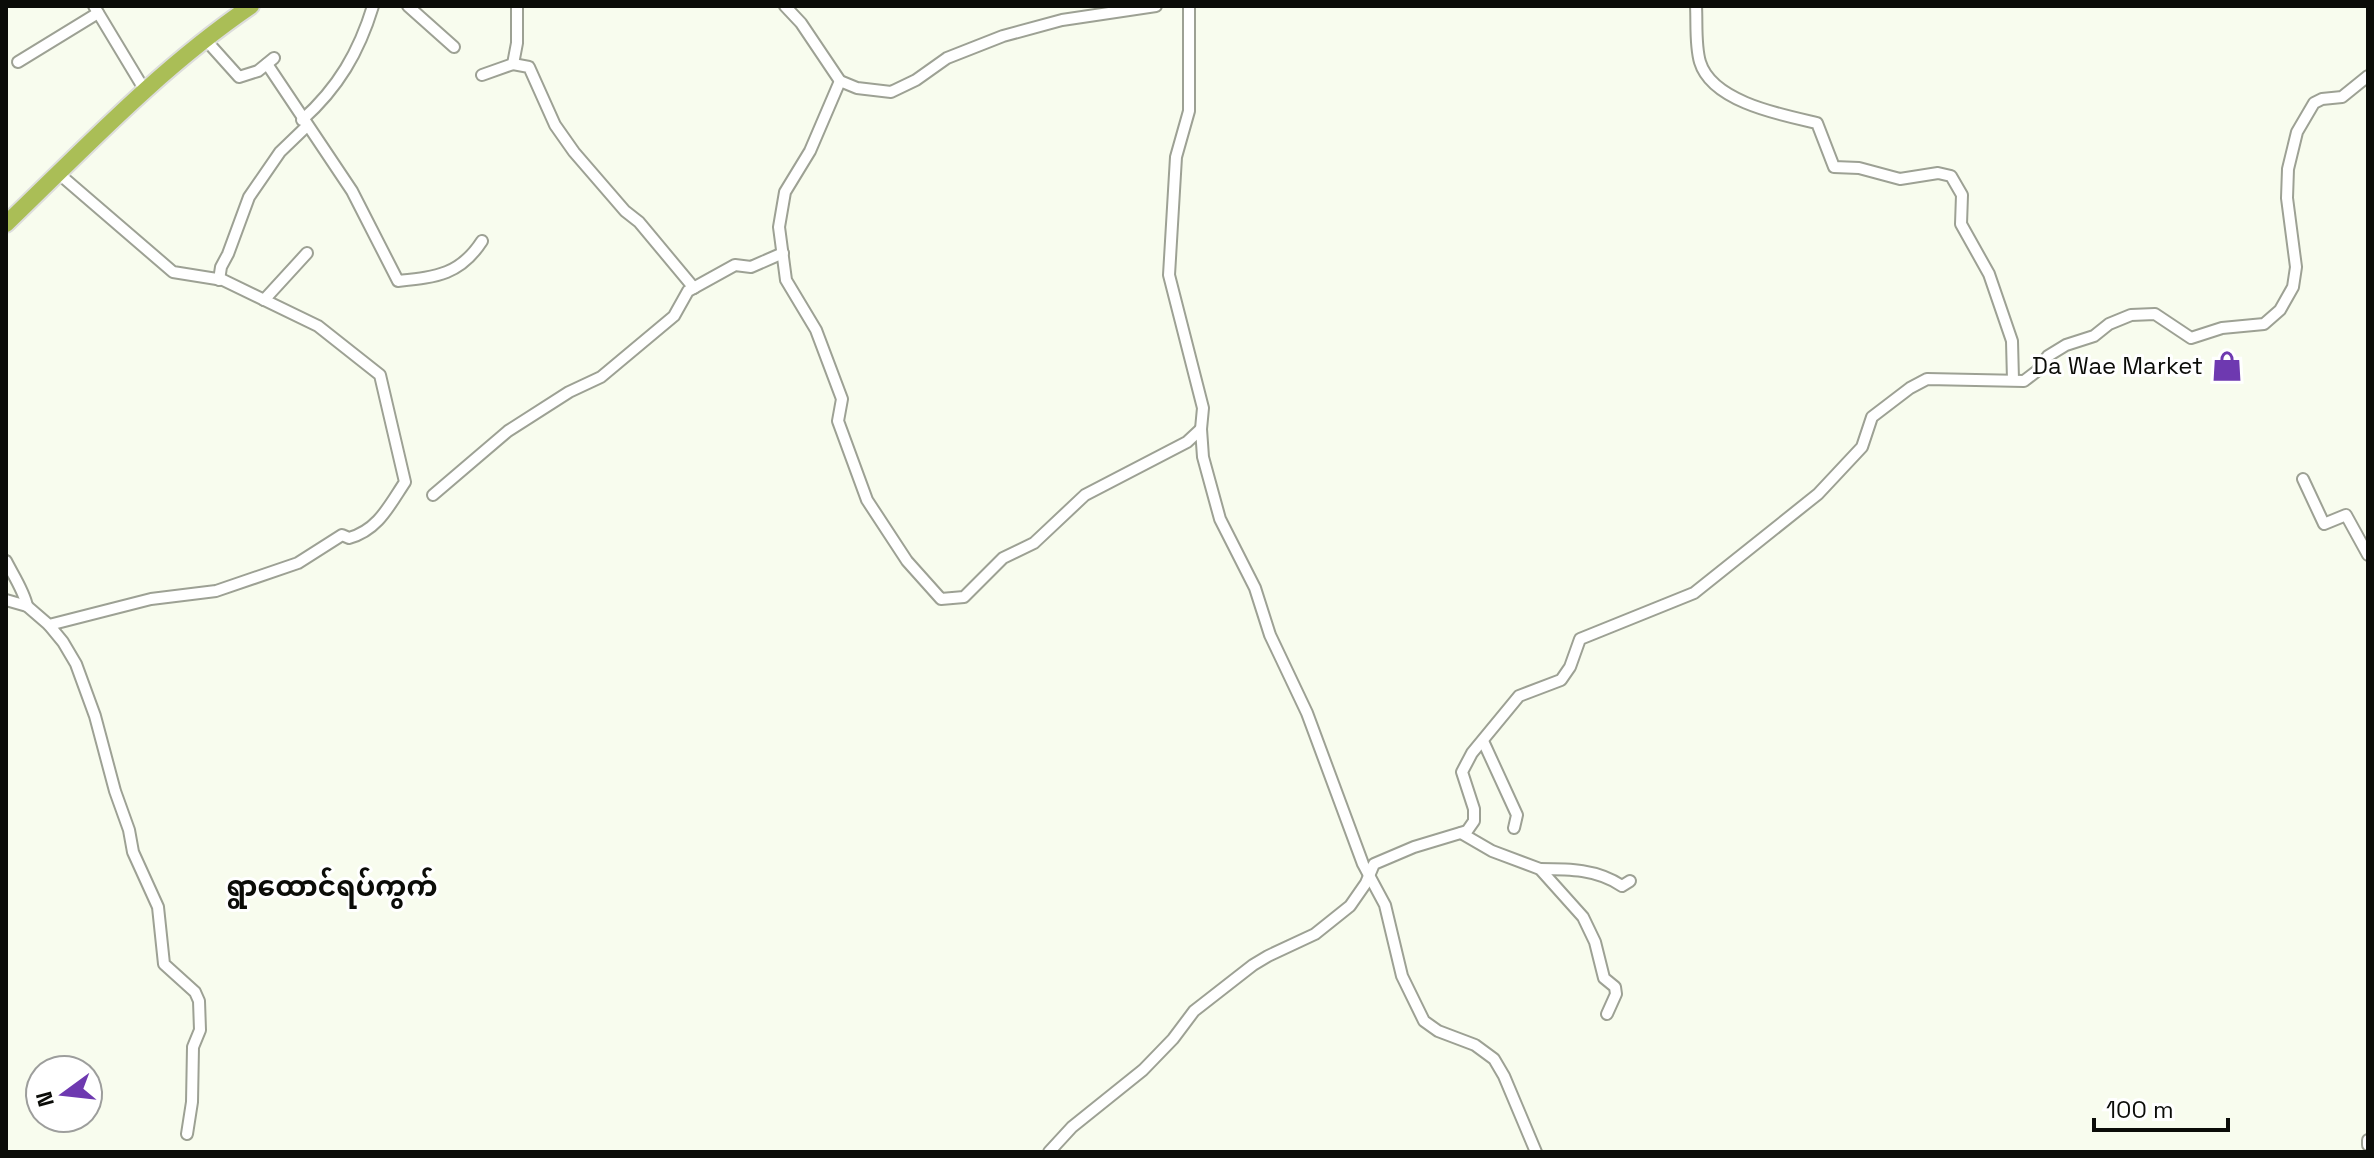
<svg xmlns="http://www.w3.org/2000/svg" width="2374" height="1158" font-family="'Space Grotesk','Noto Sans Myanmar',sans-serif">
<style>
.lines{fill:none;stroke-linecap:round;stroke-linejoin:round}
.minor-casing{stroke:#9da194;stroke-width:14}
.trunk-casing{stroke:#dddddc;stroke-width:20}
.minor{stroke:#fff;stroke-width:10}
.trunk{stroke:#aabe56;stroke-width:16}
.labels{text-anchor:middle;stroke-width:6;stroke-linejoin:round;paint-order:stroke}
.poi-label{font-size:24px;fill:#0b0c08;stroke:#fff;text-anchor:end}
.quarter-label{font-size:28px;font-weight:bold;fill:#0b0c08;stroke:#fff}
</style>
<rect width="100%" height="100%" fill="#f8fcee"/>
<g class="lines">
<defs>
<g id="minor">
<polyline points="94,6 144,89"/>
<polyline points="408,6 454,47"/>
<polyline points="785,6 801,23 840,81 857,88 891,92 916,80 947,58 1003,36 1062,20 1156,6"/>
<polyline points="1189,6 1189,111 1176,157 1169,275 1203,408 1201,429 1203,457 1220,519 1255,588 1270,635 1307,713 1363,864 1385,905 1402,976 1424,1021 1438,1031 1475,1045 1494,1059 1504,1076 1536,1152"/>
<path d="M1696 6C1697 23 1695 45 1700 62 1712 102 1782 115 1817 123L1834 167 1859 168 1900 179 1938 173 1951 176 1962 195 1961 224 1989 274 2012 341 2013 380"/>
<polyline points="204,38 239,77 258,71 274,58"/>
<polyline points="18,62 98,13"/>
<path d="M267 64 352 191 398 281C436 277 460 275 482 241"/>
<polyline points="513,64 529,67 555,125 574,152 625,211 639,222 694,288"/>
<polyline points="482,75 513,64 517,43 517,6"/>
<polyline points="840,81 810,151 785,192 779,227 786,280 816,330 842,399 838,421 867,500 907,561 941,599 964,597 1003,558 1034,543 1085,495 1187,442 1201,429"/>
<path d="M302 120C338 88 359 52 373 6"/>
<polyline points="219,280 221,267 228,254 249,197 280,152 307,126"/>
<polyline points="264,300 307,253"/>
<polyline points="2303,479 2324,524 2346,515 2368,555"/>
<polyline points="433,495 508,431 569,392 601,377 674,316 688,291 735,265 751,267 783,253"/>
<path d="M6 561C13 575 24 591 27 606"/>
<path d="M6 600 27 606 49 625 151 599 216 591 298 563 342 535 349 538C378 530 389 506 405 482L380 375 318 326 223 280 173 272 58 173"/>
<polyline points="49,625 63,642 76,664 95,716 115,791 129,830 133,852 158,907 164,964 195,992 199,1001 200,1030 193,1047 192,1102 187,1134"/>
<polyline points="1483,741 1517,815 1514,828"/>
<polyline points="1461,833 1492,851 1540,869 1583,917 1595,942 1604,978 1615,987 1616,994 1607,1014"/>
<path d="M1540 869C1569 869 1597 869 1622 886L1630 881"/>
<polyline points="2368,1140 2368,1145"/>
<polyline points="1049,1152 1072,1127 1143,1070 1173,1039 1194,1011 1253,965 1268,956 1315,934 1350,906 1366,883 1374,864 1414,847 1467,831 1474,821 1474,809 1462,772 1472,753 1519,696 1561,680 1570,667 1580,639 1694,593 1818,494 1862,447 1872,417 1910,388 1927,379 2024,381 2037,371 2048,356 2066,345 2094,336 2109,324 2131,315 2155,314 2191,338 2222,328 2264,324 2280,310 2293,287 2296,267 2287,198 2288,169 2297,132 2314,103 2322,99 2342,97 2368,76"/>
</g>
<path id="trunk" d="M6 224C85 148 160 68 251 6"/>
</defs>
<!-- minor casing -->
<use href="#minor" class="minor-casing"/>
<!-- trunk casing -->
<use href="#trunk" class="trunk-casing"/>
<!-- minor -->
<use href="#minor" class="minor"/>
<!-- trunk -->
<use href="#trunk" class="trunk"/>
</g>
<!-- icons -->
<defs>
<symbol id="shop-bare" viewBox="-9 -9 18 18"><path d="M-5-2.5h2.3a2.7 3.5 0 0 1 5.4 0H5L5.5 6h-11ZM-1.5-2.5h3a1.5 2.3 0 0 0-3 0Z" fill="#6e39b0" stroke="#fff" stroke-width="2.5" paint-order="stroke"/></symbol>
</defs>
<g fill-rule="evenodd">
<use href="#shop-bare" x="2205" y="344" width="44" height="44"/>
</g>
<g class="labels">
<!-- poi labels -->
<g class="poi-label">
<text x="2203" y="374">Da Wae Market</text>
</g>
<!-- quarter labels -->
<g class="quarter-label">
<text x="332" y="896">ရွာထောင်ရပ်ကွက်</text>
</g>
</g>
<!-- border -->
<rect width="2374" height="1158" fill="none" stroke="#0b0c08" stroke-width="16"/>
<!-- north arrow -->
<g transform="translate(64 1094) rotate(255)"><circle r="38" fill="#ffffff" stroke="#9d9e9c" stroke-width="2"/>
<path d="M0-6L14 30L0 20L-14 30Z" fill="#6e39b0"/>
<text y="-12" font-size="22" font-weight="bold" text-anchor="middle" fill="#0b0c08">N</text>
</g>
<!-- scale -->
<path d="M2094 1118v12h134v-12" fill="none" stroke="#0b0c08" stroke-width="4"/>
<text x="2106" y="1118" font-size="24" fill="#0b0c08" stroke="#ffffff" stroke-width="6" paint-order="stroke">100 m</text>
</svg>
